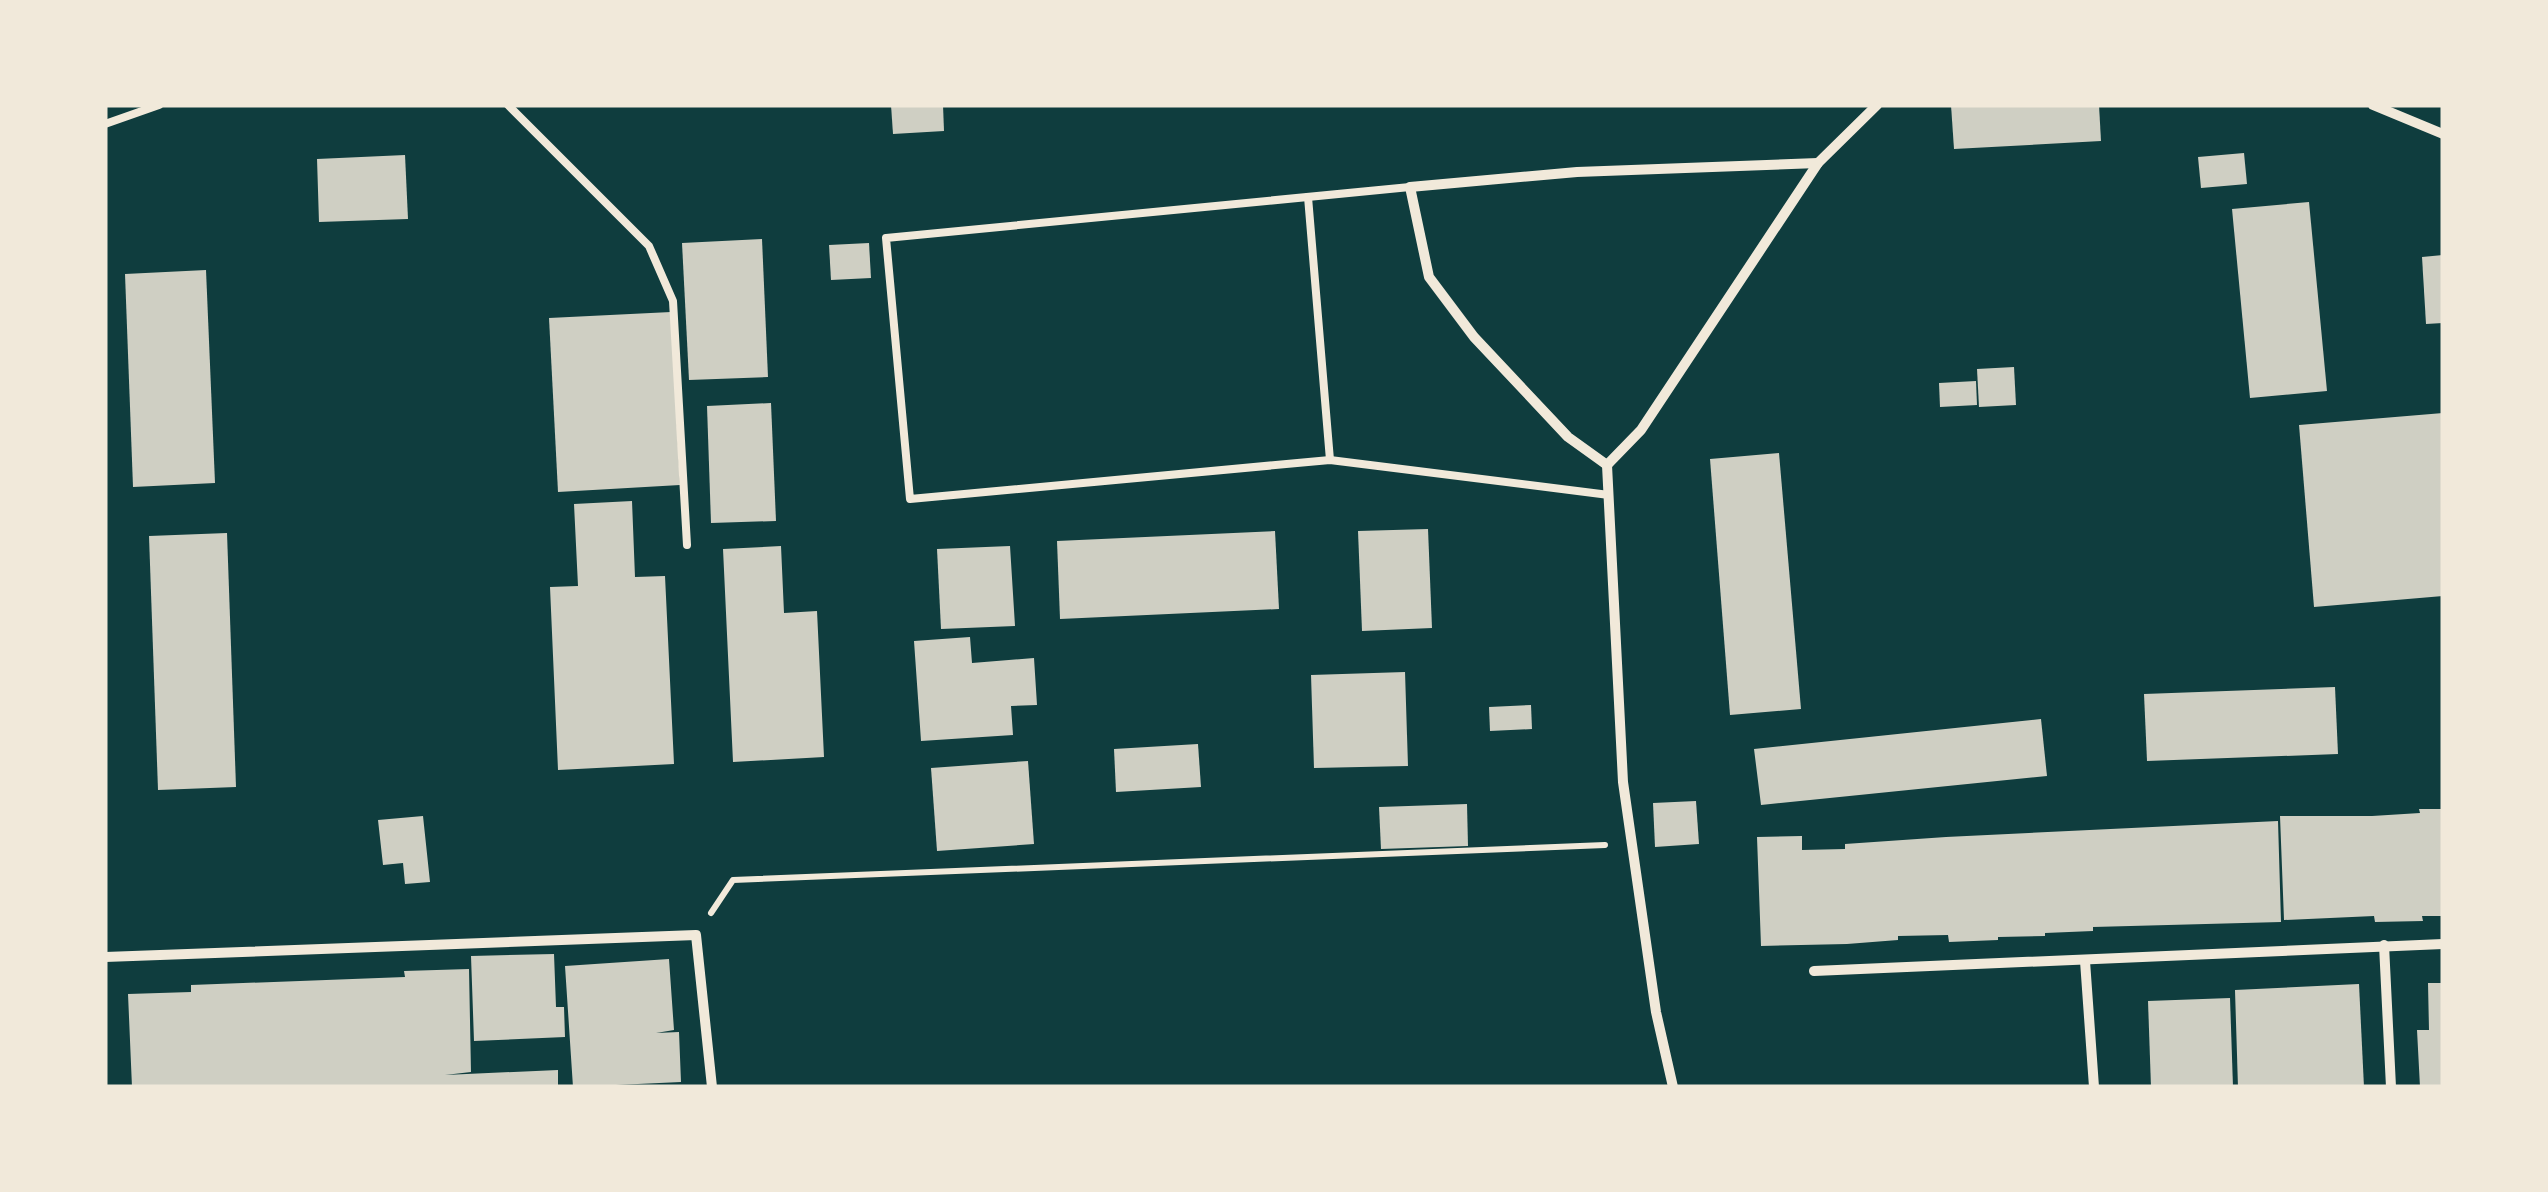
<svg xmlns="http://www.w3.org/2000/svg" width="2548" height="1192" font-family="'Exo 2',sans-serif">
<style>
.building{fill:#cfcfc3}
.lines{fill:none;stroke-linecap:round;stroke-linejoin:round}
.path{stroke:#f1e9da;stroke-width:6}
.service{stroke:#f1e9da;stroke-width:8}
.minor{stroke:#f1e9da;stroke-width:10}
</style>
<rect width="100%" height="100%" fill="#0f3d3e"/>
<!-- building -->
<g class="building">
<polygon points="891,105 943,105 944,131 893,134"/>
<polygon points="1951,105 2099,105 2101,141 1954,149"/>
<polygon points="2244,153 2247,184 2201,188 2198,157"/>
<polygon points="405,155 408,219 319,222 317,159"/>
<polygon points="2309,202 2327,391 2250,398 2232,209"/>
<polygon points="762,239 768,377 689,380 682,243"/>
<polygon points="869,243 871,278 831,280 829,245"/>
<polygon points="2443,255 2443,323 2426,324 2422,257"/>
<polygon points="206,270 215,483 133,487 125,274"/>
<polygon points="671,312 680,485 558,492 549,318"/>
<polygon points="2014,367 2016,405 1979,407 1977,369"/>
<polygon points="1976,381 1977,405 1940,407 1939,383"/>
<polygon points="771,403 776,521 711,523 707,406"/>
<polygon points="2443,413 2443,596 2314,607 2299,425"/>
<polygon points="1779,453 1801,709 1730,715 1710,459"/>
<polygon points="632,501 635,577 665,576 674,764 558,770 550,587 578,586 574,504"/>
<polygon points="1428,529 1432,628 1362,631 1358,531"/>
<polygon points="1275,531 1279,609 1060,619 1057,541"/>
<polygon points="227,533 236,787 158,790 149,536"/>
<polygon points="781,546 784,613 817,611 824,757 733,762 723,549"/>
<polygon points="1010,546 1015,626 941,629 937,549"/>
<polygon points="970,637 972,663 1034,658 1037,705 1011,706 1013,735 921,741 914,641"/>
<polygon points="1405,672 1408,766 1314,768 1311,675"/>
<polygon points="2335,687 2338,754 2147,761 2144,694"/>
<polygon points="1531,705 1532,729 1490,731 1489,707"/>
<polygon points="2041,719 2047,776 1761,805 1754,749"/>
<polygon points="1198,744 1201,787 1116,792 1114,749"/>
<polygon points="1028,761 1034,844 937,851 931,768"/>
<polygon points="1696,801 1699,844 1655,847 1653,803"/>
<polygon points="1467,804 1468,846 1381,849 1379,807"/>
<polygon points="2419,809 2443,809 2443,916 2422,916 2423,921 2375,922 2374,916 2284,920 2280,816 2372,816 2420,813"/>
<polygon points="423,816 430,882 405,884 403,863 383,865 378,820"/>
<polygon points="2278,821 2281,922 2093,927 2093,931 2045,933 2045,936 1998,937 1998,940 1949,942 1948,935 1898,936 1898,940 1847,944 1761,946 1757,837 1802,836 1802,850 1845,849 1845,844 1946,837"/>
<polygon points="554,954 556,1007 564,1007 565,1037 474,1041 471,956"/>
<polygon points="669,959 674,1030 656,1033 679,1032 681,1082 573,1087 565,966"/>
<polygon points="469,969 471,1072 445,1075 558,1070 558,1087 132,1087 128,994 191,992 191,985 405,977 404,971"/>
<polygon points="2428,983 2443,983 2443,1087 2420,1087 2417,1030 2429,1030"/>
<polygon points="2359,984 2364,1087 2238,1087 2235,990"/>
<polygon points="2230,998 2233,1087 2151,1087 2148,1001"/>
</g>
<g class="lines">
<!-- path -->
<polyline class="path" points="711,913 733,880 1605,845"/>
<!-- service -->
<g class="service">
<polyline points="508,105 649,246 673,301 687,545"/>
<polyline points="105,124 159,105"/>
<polyline points="1410,187 886,238 910,499 1330,460 1609,495"/>
<polyline points="1308,197 1330,460"/>
</g>
<!-- minor -->
<g class="minor">
<polyline points="2373,105 2443,134"/>
<polyline points="1607,465 1568,437 1474,337 1429,277 1410,187 1577,172 1818,163"/>
<polyline points="1607,465 1623,782 1656,1012 1673,1087"/>
<polyline points="1607,465 1641,430 1818,163 1877,105"/>
<polyline points="2384,945 2391,1087"/>
<polyline points="105,957 696,935 712,1087"/>
<polyline points="2085,961 2094,1087"/>
<polyline points="1814,971 2443,944"/>
</g>
</g>
<!-- border -->
<rect width="2548" height="1192" fill="none" stroke="#f1e9da" stroke-width="215"/>
</svg>
